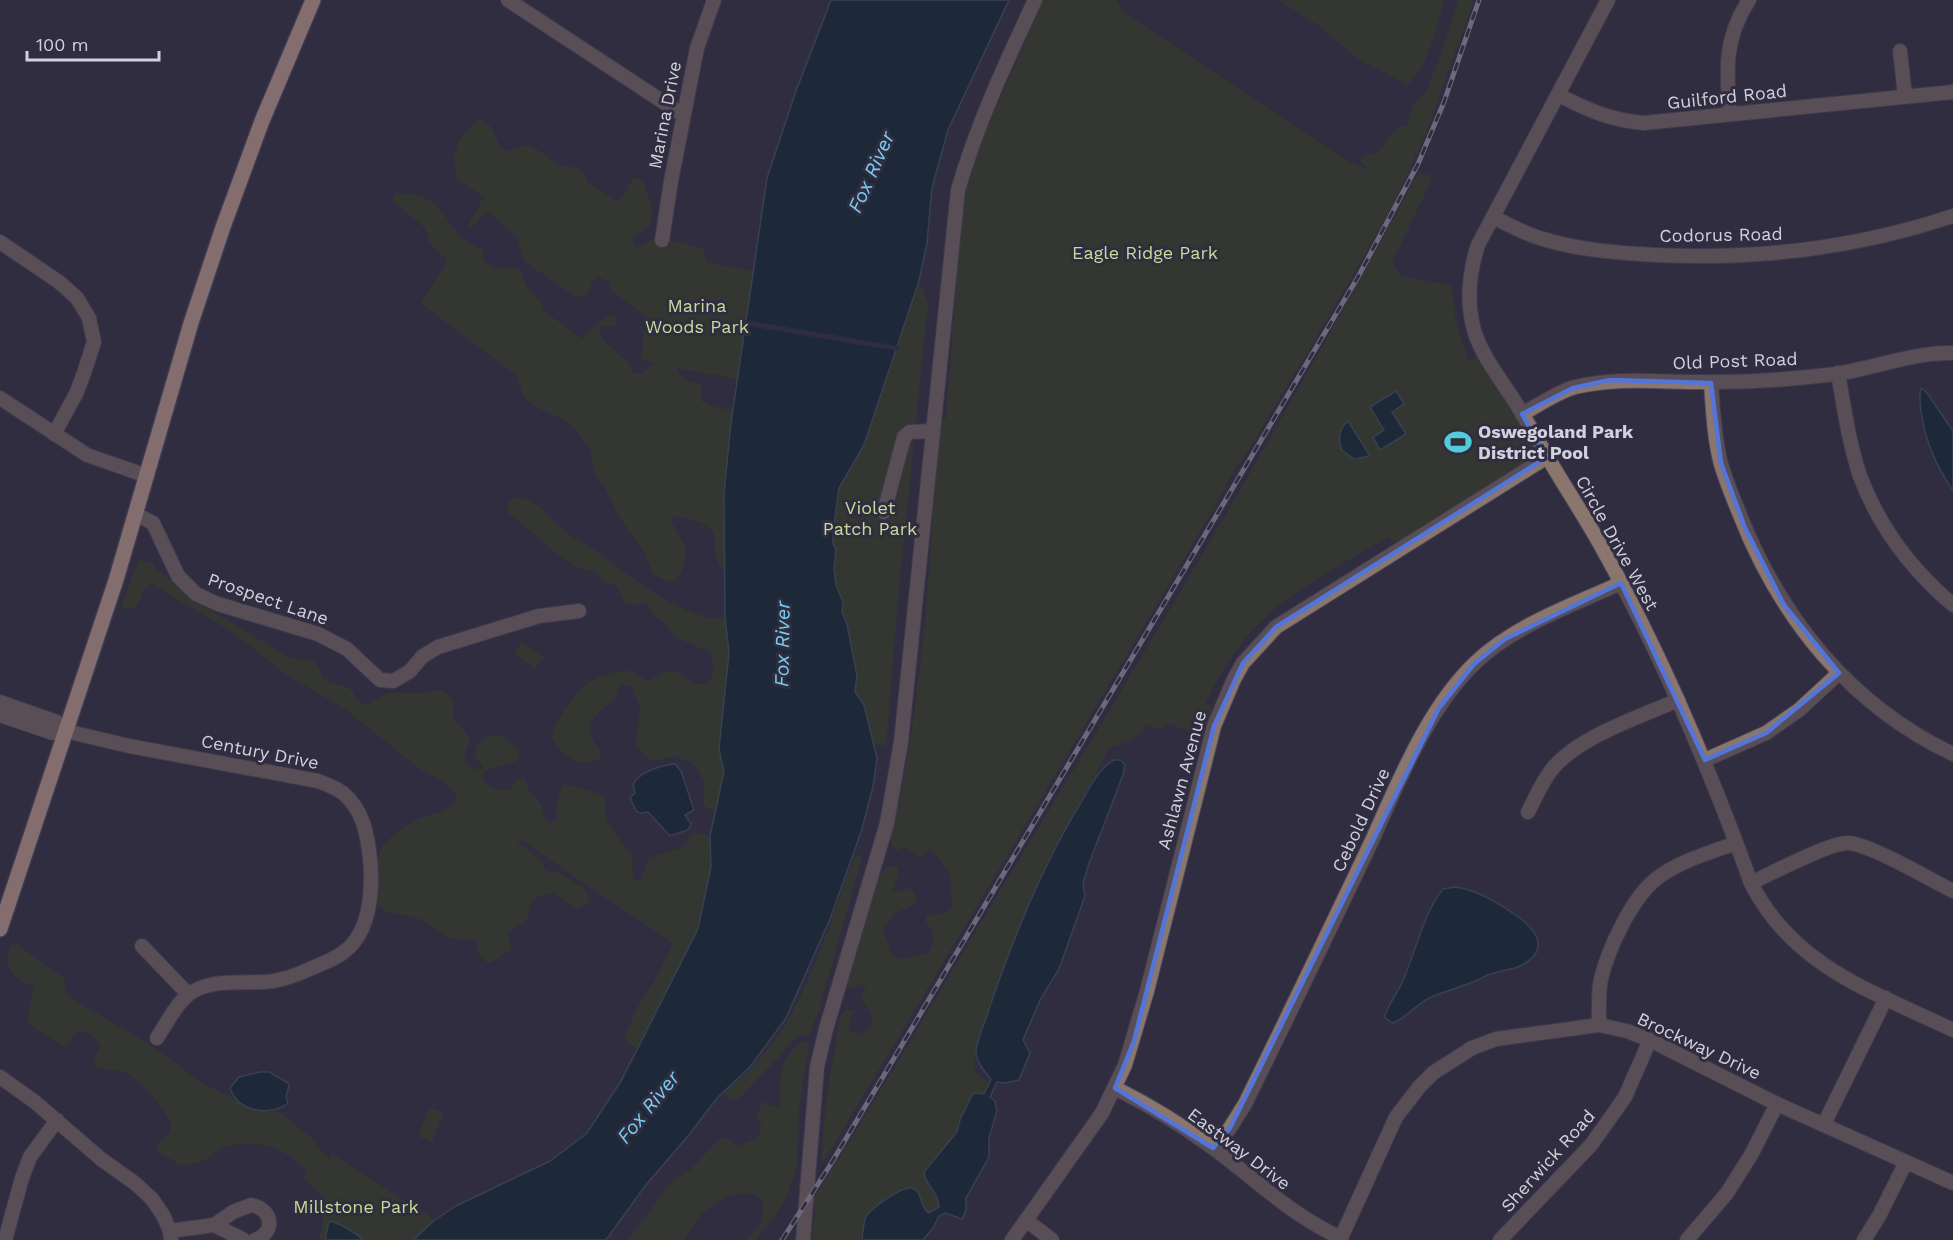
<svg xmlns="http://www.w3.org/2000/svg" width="1953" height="1240" font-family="'Work Sans',sans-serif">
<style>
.green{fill:#36421d}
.water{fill:#05232e;stroke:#425762;stroke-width:1.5}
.pier{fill:#312d41}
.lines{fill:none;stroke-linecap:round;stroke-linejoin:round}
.minor-casing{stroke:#4e4a5d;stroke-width:16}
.major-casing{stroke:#4e4a5d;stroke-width:18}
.minor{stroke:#8b766d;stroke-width:14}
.major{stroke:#e7bba7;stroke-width:15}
.rail-casing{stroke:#b4b2c0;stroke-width:5}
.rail{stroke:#312d41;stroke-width:3;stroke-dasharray:9;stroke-linecap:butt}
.marked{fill:none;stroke:#5375da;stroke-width:4.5;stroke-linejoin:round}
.labels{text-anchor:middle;stroke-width:6;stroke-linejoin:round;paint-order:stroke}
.street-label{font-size:18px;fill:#d2d0dd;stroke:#312d41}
.park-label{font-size:18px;fill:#c5dd95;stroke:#312d41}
.poi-label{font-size:18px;font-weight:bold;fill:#d2d0dd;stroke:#312d41;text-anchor:start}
.water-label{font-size:20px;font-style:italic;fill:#75cdef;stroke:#312d41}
</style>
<rect width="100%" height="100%" fill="#312d41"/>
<!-- green -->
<g class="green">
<path d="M1043 0H1116L1123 11 1132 18 1351 163 1369 170 1360 161 1363 156C1386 156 1383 137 1400 126L1406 127 1414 104 1426 93 1446 40 1458 0H1474L1427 131 1393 205 1344 291 1240 464 1239 463 1224 487 1225 489C1092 714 958 938 824 1161L821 1163 826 1101 840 1017 846 1009 854 1011 849 1022V1030L858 1034C882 1025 870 1011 860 997L865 990 866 988 861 983 851 990 845 986C852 961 870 886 885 869 889 865 893 866 898 869L899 874 893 890 897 892 907 888 913 890 918 901 908 908 895 913 883 930 891 952 899 959C909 959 918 954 928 954L934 941 932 931 925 920 927 916 950 911 952 907 950 874 934 851 930 849 921 858 903 846 899 851C892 847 891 844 891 837 924 702 929 562 940 424L946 418 962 206 981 143Z"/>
<path d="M1279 0H1444C1439 21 1426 74 1407 84L1358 59 1318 25Z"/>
<path d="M480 119 491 127 501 149 509 151 525 145 533 147 559 165 577 168 583 172 589 184 618 201C628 197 625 184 635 178L643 180C645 194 660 214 647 227 642 232 637 233 633 240L636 246 644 245 655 237C672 239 687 245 704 248L705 258 708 262 754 272 738 379 677 368C681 380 691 382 702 385L701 401 711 406 733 411 724 493 725 570C705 553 724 540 708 527 700 520 685 518 675 516L670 520 686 548 683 567 678 578 670 582 654 575 644 552 618 515 605 487 595 474 591 451 576 430 566 421 534 406 524 397 516 375 423 305 421 302 448 260 440 254 429 241 425 228 393 201 394 193C454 191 438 234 482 249L484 261C495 271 503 269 517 267L521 272 526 286 541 302V309L582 339 595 325 611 315 615 317 617 321 614 326 600 327V333L607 344 629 363 632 372 638 374 644 372 654 363 641 360 646 316 610 290 611 283 599 277 593 280 587 295 576 297 524 261 517 237 490 213H484L471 229 468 226 484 197 457 179 453 158 459 141 463 134Z"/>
<path d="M1419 172 1431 176V182L1392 262 1400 273V275L1452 286C1453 313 1459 336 1469 361L1478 357 1531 441C1533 450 1531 456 1524 463L1398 541H1392L1388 537C1348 561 1291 590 1259 623 1236 647 1220 673 1205 703L1213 706 1204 737 1167 723 1165 727 1157 728 1146 724C1139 739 1125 744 1109 747 1092 786 1066 821 1048 860 1026 907 1007 957 990 1006 983 1026 972 1050 975 1072L989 1084 984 1094 975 1093 969 1101 957 1132 924 1178 934 1189 939 1207 929 1213 922 1209 921 1203C884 1204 868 1196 862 1240H811L815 1216 814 1198C875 1102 932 1004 991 906 1139 664 1284 421 1419 172Z"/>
<polygon points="919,281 928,303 900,577 886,746 872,743 864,705 855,692 857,676 847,624 842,612 843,602 836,585 834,569 836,559 833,544 835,512 839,488 864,445"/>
<path d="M516 497C543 501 548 519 568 534 577 540 587 545 596 551 623 571 691 626 725 617L729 653 719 749 724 772 717 808 710 810 704 805V781L697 768 692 763 674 756 653 761 645 756 636 745 640 706 632 687 623 684 618 688C617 707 587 712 590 732 591 740 598 747 601 754L600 758C578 770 562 756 552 737 555 721 572 698 584 686 594 678 615 670 628 671 636 671 640 678 648 680 655 678 663 671 670 671 686 672 690 690 710 682 715 672 714 663 710 653L674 636 666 623 657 618 646 603 635 605 626 604 616 586 601 580 597 572 581 569 560 556 508 512V503Z"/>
<path d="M139 559 153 564 156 569 202 605 275 649 289 657 300 660 306 659 316 663 325 681 347 687 353 692 356 700 363 704H368L388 693H424L440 690 447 693 454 705 453 720 463 728 470 741 464 754 467 764 477 770 482 769 483 764 476 760C471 742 490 731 506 737L520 753 517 761 484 771 482 780C490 787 497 791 509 790L520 778 524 777 528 789 542 805 544 818 550 823 557 821C555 808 557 798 562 786L566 784 599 794 606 798 605 815 607 822 632 856 633 879 637 882 641 879 649 858 683 847 694 832 710 836 711 867 698 929 637 1050 624 1038 637 1008 656 979 673 944 520 839 518 843 541 860 544 869 550 873 558 872 582 887 587 893 590 902 577 909 554 893C532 898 530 896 528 919L507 934 511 945 510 950 491 963 486 962 476 950 479 943 472 939C467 940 459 941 453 939 441 935 431 924 419 919 406 913 390 916 378 906 378 891 375 862 381 850 386 839 409 822 421 818 434 813 450 812 457 799L453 790 445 783 417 767 342 707 287 675 231 631 152 584 144 588C141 600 137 614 122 608V604Z"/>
<polygon points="522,642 544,657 535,669 514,653"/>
<path d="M857 854 862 857 819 1010 809 1035 799 1036 790 1042 779 1057 738 1099 735 1101 730 1100 724 1093C785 1045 806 990 832 919 840 898 846 874 857 854Z"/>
<path d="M14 942 62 977 65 981V993L74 1000 157 1049 202 1083 255 1110 280 1112 311 1138 330 1160 332 1154 435 1220 413 1240H319L323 1222V1197L304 1178 306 1172C288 1145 249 1137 220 1149 214 1152 210 1157 204 1160 197 1163 189 1165 181 1166 178 1165 176 1162 173 1160 166 1155 157 1158 157 1145 161 1140 170 1135 171 1127 172 1115 137 1077 126 1073 116 1069 104 1071 94 1066V1059L101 1047C96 1037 88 1031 77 1031L65 1047 30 1025 27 1021 32 993 36 988C31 984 28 984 22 981 7 973 3 955 14 942Z"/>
<path d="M802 1042H809L799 1109 797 1167 787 1195 778 1211 755 1240H745C760 1228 765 1220 762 1200 743 1185 719 1198 703 1213 696 1221 690 1231 684 1240H628L674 1179 688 1172 714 1145 724 1137 739 1146 757 1138 762 1126 756 1118 762 1102 777 1107 780 1104C780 1076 778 1060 802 1042Z"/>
<polygon points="430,1107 444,1113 432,1142 418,1136"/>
</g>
<!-- water -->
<g class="water">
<polygon points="831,0 1009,0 948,130 932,188 927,243 919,281 864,445 839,488 833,532 833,544 836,549 834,569 836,585 843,602 842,612 847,624 857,676 855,692 864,705 877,758 873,787 861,832 830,919 786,1018 750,1067 718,1097 688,1136 645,1186 606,1240 413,1240 435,1220 456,1206 550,1161 587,1133 621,1081 698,929 711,867 710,836 724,772 719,749 729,653 725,617 724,493 731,423 767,178 796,91"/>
<path d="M1921 388 1927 393 1953 431V491C1935 463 1926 444 1921 411 1920 404 1919 395 1921 388Z"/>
<polygon points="1396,391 1404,404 1392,412 1406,434 1380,450 1373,437 1384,430 1370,407"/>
<path d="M1348 421 1370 456 1354 459 1342 450C1337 438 1339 429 1348 421Z"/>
<path d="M1114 760H1121L1125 765 1123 775 1088 866 1083 884 1085 896 1059 969 1040 1000 1023 1040 1030 1053 1019 1080 1004 1083 997 1082 990 1097 995 1101 997 1111 989 1138V1157L966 1198V1210L962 1219 946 1213 939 1216 933 1228 923 1240H862C863 1232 863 1224 866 1217 870 1209 903 1185 912 1188 923 1191 919 1207 929 1213L939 1207C938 1190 924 1184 924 1172L957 1132 960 1120 972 1095 975 1093 984 1094 991 1079C985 1072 976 1062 976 1052 976 1042 985 1023 988 1012 1013 939 1042 865 1083 799 1091 785 1099 768 1114 760Z"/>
<path d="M675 764 681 771 694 810 685 815 691 824 688 830 670 836 648 812 641 813 637 812 630 798 635 793 633 785C638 772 662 765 675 764Z"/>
<path d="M1455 887C1479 890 1502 905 1521 919 1543 936 1546 954 1518 967 1509 970 1500 971 1491 974 1483 976 1477 981 1470 983 1457 988 1444 992 1431 997 1417 1004 1407 1017 1393 1023L1385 1018V1015C1389 1004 1396 995 1401 985 1416 954 1421 917 1443 889Z"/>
<path d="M260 1072H269L288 1083 289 1086 286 1097 288 1103C270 1117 238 1112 230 1088L239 1077Z"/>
<path d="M329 1221C340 1223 355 1232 363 1240H325Z"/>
</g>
<!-- pier -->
<polygon class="pier" points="744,320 899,346 898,351 743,325"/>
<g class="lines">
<defs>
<g id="minor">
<polyline points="508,0 683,115"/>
<path d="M1608 0 1478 245C1469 273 1466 301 1474 330 1482 357 1502 381 1517 405 1527 422 1537 439 1547 456 1564 486 1584 515 1601 546 1661 653 1709 767 1751 883 1793 967 1874 992 1953 1030"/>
<polyline points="1900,51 1905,96"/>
<path d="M1558 95C1589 110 1609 120 1644 123L1953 92"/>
<path d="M1730 114C1726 71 1724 38 1749 0"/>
<path d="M1493 217C1509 225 1525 234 1543 239 1579 250 1618 253 1656 255 1756 260 1857 248 1953 216"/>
<polyline points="662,240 671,181 697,48 714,0"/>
<polyline points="0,242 59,282 77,298 89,318 94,342 84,373 76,394 54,434"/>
<path d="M1838 373C1844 407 1849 444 1860 476 1879 527 1913 571 1953 605"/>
<path d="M1711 383C1713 409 1714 438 1721 464 1726 481 1733 498 1740 515 1781 619 1851 706 1953 754"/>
<polyline points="0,398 87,455 147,476"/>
<path d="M1522 414C1539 405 1557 392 1575 387 1622 376 1666 383 1712 382 1753 382 1795 379 1836 374 1875 368 1913 352 1953 353"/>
<polyline points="884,512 904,437 910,432 933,431"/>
<polyline points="136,514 153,523 178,576 196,594 218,604 318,634 347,649 380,680 393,681 409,672 423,656 438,647 539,616 579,611"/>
<polyline points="0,702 57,722 66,731"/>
<path d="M0 715 53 733 66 731 129 746 318 781C326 784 336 788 343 793 363 810 367 833 370 858 373 888 371 931 345 951 336 959 323 963 312 968 297 975 282 981 265 982 241 983 209 979 189 994 176 1004 166 1024 157 1038"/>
<polyline points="1705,760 1766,733 1799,710 1839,673"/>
<path d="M1528 812C1536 797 1542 781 1553 768 1580 736 1640 717 1678 700"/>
<path d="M1751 883C1770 874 1831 842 1848 843 1870 844 1931 880 1953 891"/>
<polyline points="142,946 188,994"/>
<path d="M1599 1025C1599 1010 1598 993 1601 979 1608 949 1632 898 1656 879 1679 861 1709 853 1736 843"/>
<polyline points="0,1077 35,1102 101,1159 136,1184 152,1199 163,1215 170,1231 171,1240"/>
<path d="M1115 1088C1149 1105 1182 1125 1213 1148 1258 1181 1289 1214 1341 1238"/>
<polyline points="1824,1124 1886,998"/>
<path d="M1213 1148 1230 1128 1245 1104C1287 1019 1328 933 1369 847 1397 786 1426 710 1475 663 1515 625 1571 606 1621 583"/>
<polyline points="1026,1220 1052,1240"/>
<polyline points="214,1225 244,1240"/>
<path d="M170 1231 214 1225 233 1212 251 1205C273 1209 276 1232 255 1240"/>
<polyline points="5,1240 22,1178 30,1157 57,1120"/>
<path d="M803 1240 817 1067 826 1029 887 823 901 742 958 190C977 124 1006 62 1035 0"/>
<polyline points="1012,1240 1102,1113 1125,1065 1147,991 1214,726 1234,679 1243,663 1276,627 1547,457"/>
<polyline points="1340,1240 1396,1117 1420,1086 1433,1073 1472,1048 1496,1039 1599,1025 1627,1031 1650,1040 1777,1104 1953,1183"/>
<polyline points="1500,1240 1591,1145 1625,1097 1650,1040"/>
<polyline points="1687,1240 1727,1193 1751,1155 1777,1104"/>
<polyline points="1864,1240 1879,1216 1906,1162"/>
</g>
<polyline id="major" points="0,929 116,580 191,323 223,227 262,121 313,0"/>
</defs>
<!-- minor casing -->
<use href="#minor" class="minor-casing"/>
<!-- major casing -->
<use href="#major" class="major-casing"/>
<!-- minor -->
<use href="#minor" class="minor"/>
<!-- major -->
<use href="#major" class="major"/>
<defs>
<polyline id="rail" points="782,1240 829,1167 890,1065 1358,277 1418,164 1444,102 1479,0"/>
</defs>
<!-- rail casing -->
<use href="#rail" class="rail-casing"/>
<!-- rail -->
<use href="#rail" class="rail"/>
</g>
<!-- marked area -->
<path d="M0 0H1953V1240H0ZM1610 380 1711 383 1721 463 1745 528 1784 605 1839 673 1766 733 1705 760 1621 583 1505 639 1474 664 1439 708 1230 1128 1213 1148 1115 1088 1134 1041 1214 726 1243 663 1276 627 1547 457 1522 414 1573 388Z" fill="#312d41" fill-opacity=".55" fill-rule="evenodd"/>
<path class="marked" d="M1610 380 1711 383 1721 463 1745 528 1784 605 1839 673 1766 733 1705 760 1621 583 1505 639 1474 664 1439 708 1230 1128 1213 1148 1115 1088 1134 1041 1214 726 1243 663 1276 627 1547 457 1522 414 1573 388Z"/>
<!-- icons -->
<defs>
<symbol id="stadium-bare" viewBox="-9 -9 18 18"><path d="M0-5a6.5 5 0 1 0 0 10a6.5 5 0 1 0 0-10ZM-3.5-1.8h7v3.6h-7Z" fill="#53cbda" stroke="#312d41" stroke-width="2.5" paint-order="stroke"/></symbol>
</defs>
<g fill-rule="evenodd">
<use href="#stadium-bare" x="1439" y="423" width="38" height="38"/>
</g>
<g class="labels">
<!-- street labels -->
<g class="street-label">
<text transform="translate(1727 97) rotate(-6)" y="6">Guilford Road</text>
<text transform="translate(665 115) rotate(-79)" y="6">Marina Drive</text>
<text transform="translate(1721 235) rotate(-1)" y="6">Codorus Road</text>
<text transform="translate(1735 361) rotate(-2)" y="6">Old Post Road</text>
<text transform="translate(1617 543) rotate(61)" y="6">Circle Drive West</text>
<text transform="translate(268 599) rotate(19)" y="6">Prospect Lane</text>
<text transform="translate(260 752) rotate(11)" y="6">Century Drive</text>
<text transform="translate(1182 780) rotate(-75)" y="6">Ashlawn Avenue</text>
<text transform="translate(1361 820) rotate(-65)" y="6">Cebold Drive</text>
<text transform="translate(1699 1046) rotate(25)" y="6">Brockway Drive</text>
<text transform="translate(1239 1149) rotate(37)" y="6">Eastway Drive</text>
<text transform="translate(1548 1161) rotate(-48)" y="6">Sherwick Road</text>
</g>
<!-- park labels -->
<g class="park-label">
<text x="1145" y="259">Eagle Ridge Park</text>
<text x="697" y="312">Marina<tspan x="697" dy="21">Woods Park</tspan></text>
<text x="870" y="514">Violet<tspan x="870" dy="21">Patch Park</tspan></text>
<text x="356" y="1213">Millstone Park</text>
</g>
<!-- poi labels -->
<g class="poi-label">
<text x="1478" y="438">Oswegoland Park<tspan x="1478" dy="21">District Pool</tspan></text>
</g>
<!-- water labels -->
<g class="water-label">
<text transform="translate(871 172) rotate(-66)" y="7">Fox River</text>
<text transform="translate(782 644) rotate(-89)" y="7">Fox River</text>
<text transform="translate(648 1107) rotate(-51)" y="7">Fox River</text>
</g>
</g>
<!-- scale -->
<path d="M27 51v9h132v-9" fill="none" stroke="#d2d0dd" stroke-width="3"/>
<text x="36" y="51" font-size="18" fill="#d2d0dd" stroke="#312d41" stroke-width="4.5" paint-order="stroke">100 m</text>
</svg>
